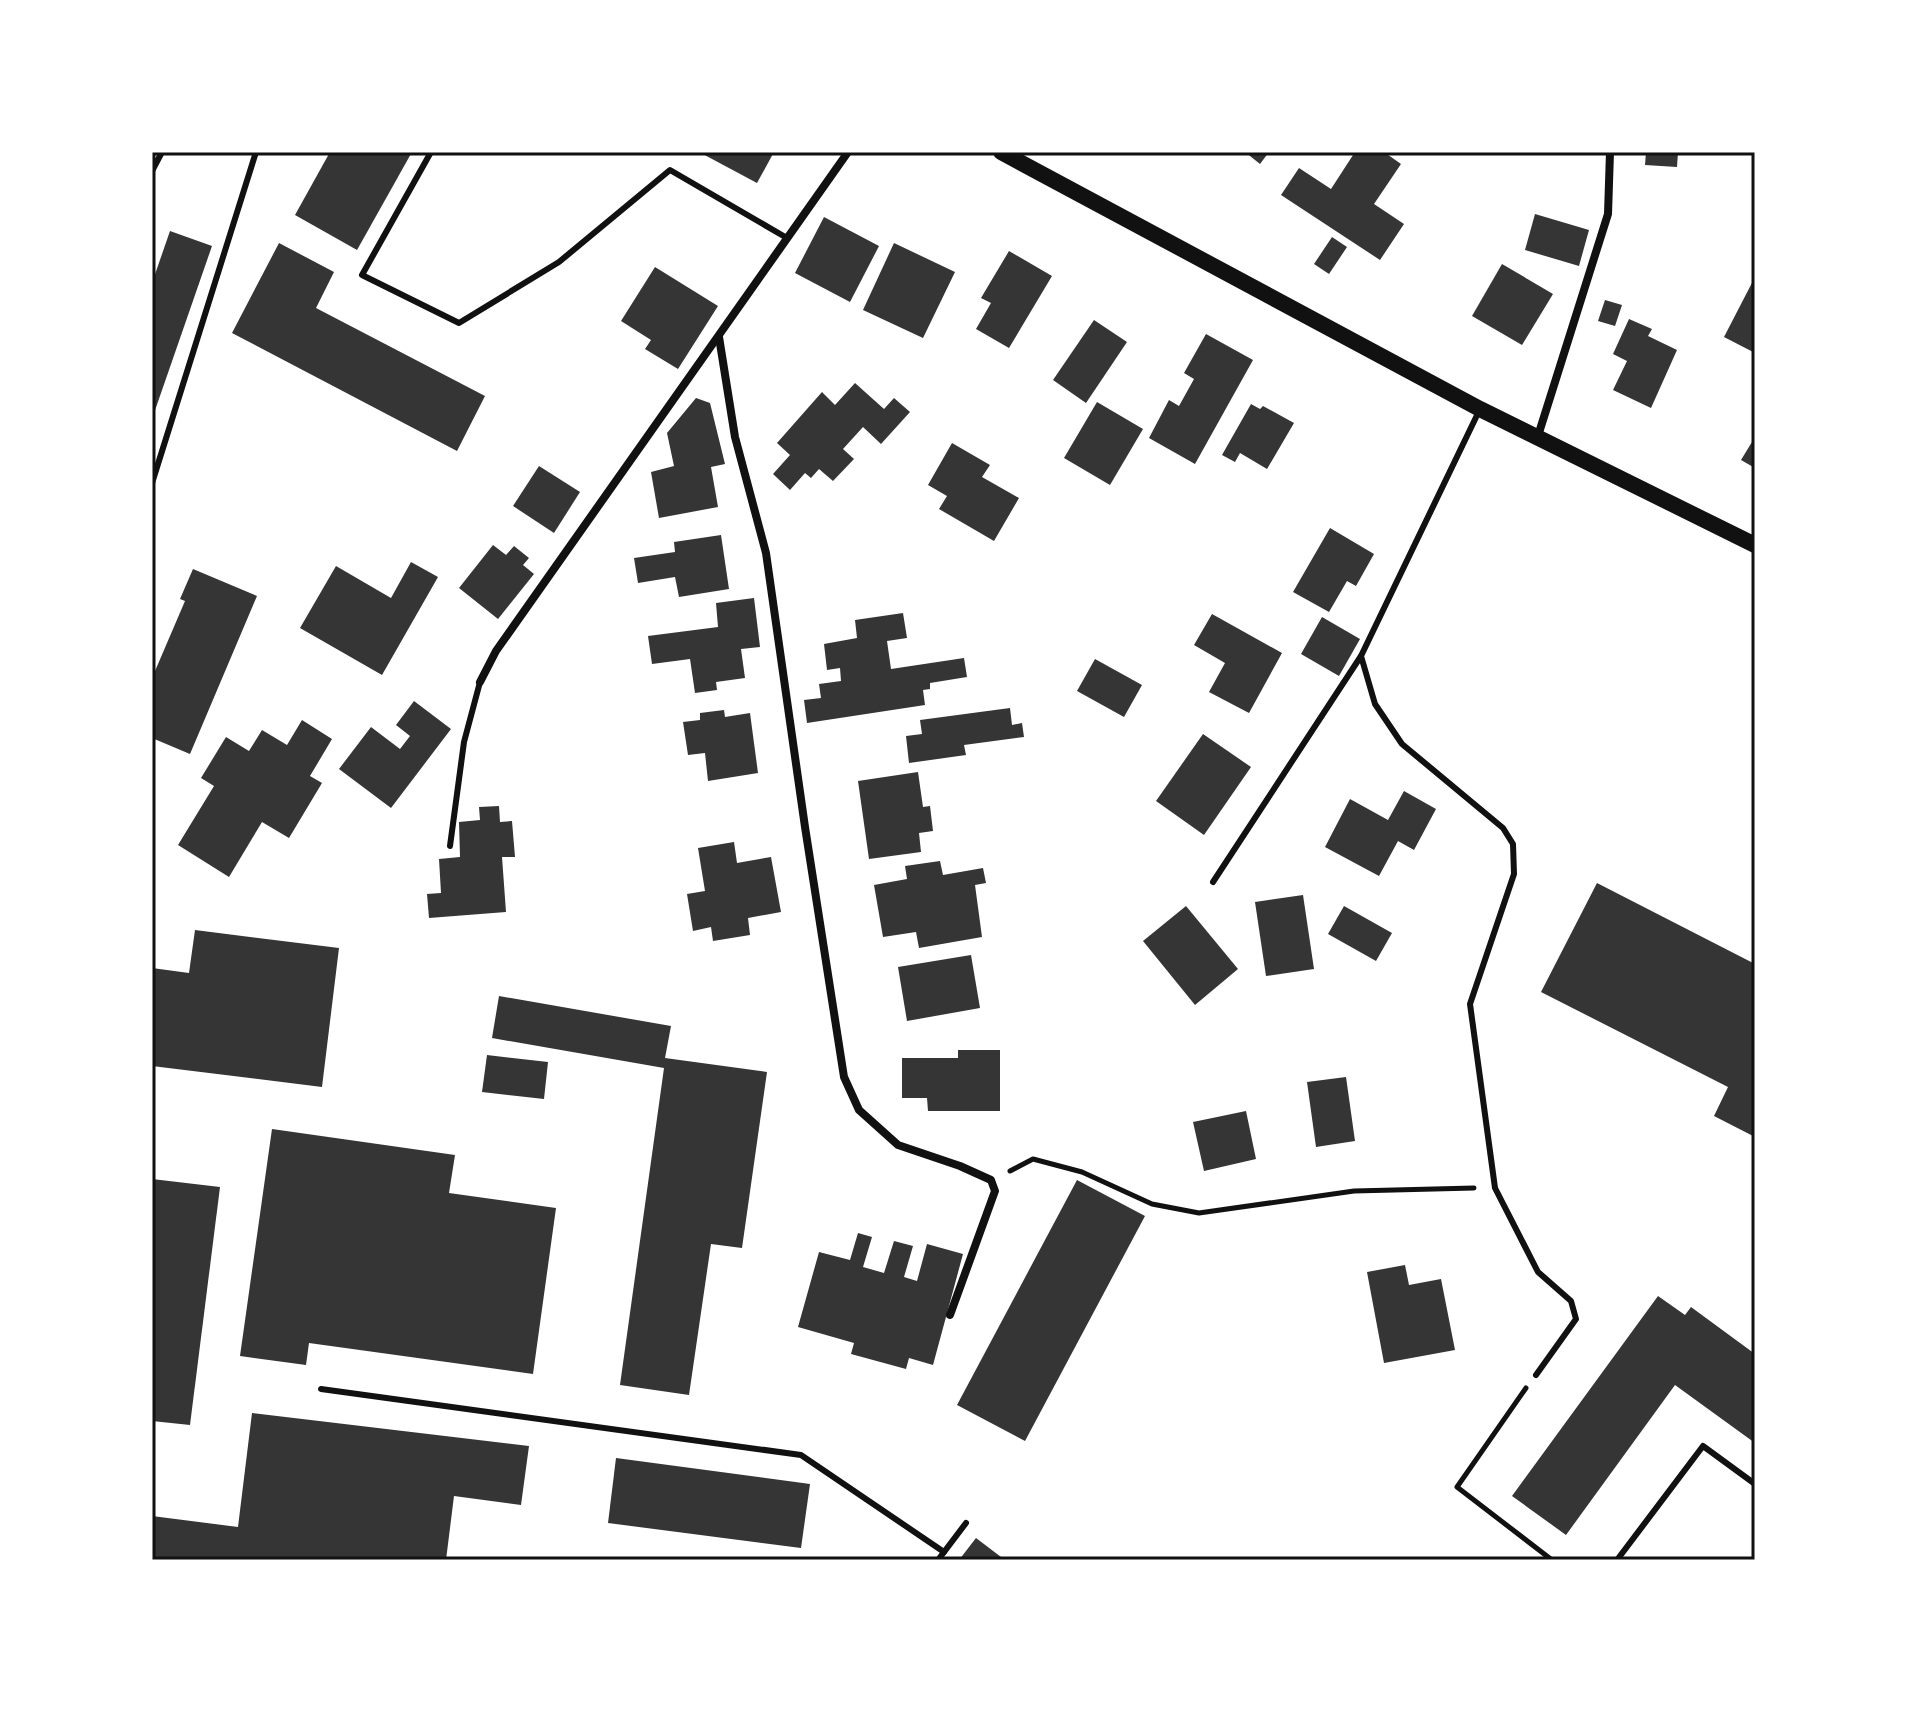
<svg xmlns="http://www.w3.org/2000/svg" width="1907" height="1712" font-family="Rubik,sans-serif">
<style>
.building{fill:#353535}
.lines{fill:none;stroke-linecap:round;stroke-linejoin:round}
.path{stroke:#111;stroke-width:5}
.service{stroke:#111;stroke-width:6}
.minor{stroke:#111;stroke-width:8}
.secondary{stroke:#111;stroke-width:16}
.neatline{fill:none;stroke:#111;stroke-width:3}
</style>
<rect width="100%" height="100%" fill="#fff"/>
<!-- building -->
<g class="building">
<polygon points="330,152 412,152 357,250 295,215"/>
<polygon points="699,152 774,152 757,183"/>
<polygon points="1245,152 1269,152 1260,164"/>
<polygon points="1355,152 1384,152 1401,164 1374,204 1404,224 1380,260 1281,195 1299,168 1331,189"/>
<polygon points="1646,152 1678,152 1677,167 1645,165"/>
<polygon points="1535,214 1589,230 1579,266 1525,250"/>
<polygon points="824,217 879,246 850,302 795,273"/>
<polygon points="170,231 212,246 152,419 152,283"/>
<polygon points="1332,237 1347,247 1329,274 1314,264"/>
<polygon points="279,243 334,272 316,308 485,396 457,451 232,333"/>
<polygon points="894,243 955,272 923,338 863,310"/>
<polygon points="1009,251 1052,276 1009,348 976,329 991,303 981,298"/>
<polygon points="1502,264 1553,294 1522,345 1472,316"/>
<polygon points="655,267 718,306 678,369 645,349 651,340 621,321"/>
<polygon points="1755,277 1755,353 1724,337"/>
<polygon points="1605,300 1622,305 1615,326 1598,321"/>
<polygon points="1629,319 1652,329 1648,336 1677,350 1651,408 1613,390 1627,361 1613,354"/>
<polygon points="1094,320 1127,342 1086,403 1053,380"/>
<polygon points="1206,334 1253,360 1195,464 1149,438 1169,400 1179,406 1194,379 1184,373"/>
<polygon points="855,383 884,409 894,398 910,412 881,444 863,427 843,449 854,459 833,481 819,469 811,478 805,473 790,490 773,474 790,455 777,443 822,392 835,405"/>
<polygon points="696,398 710,403 725,464 711,467 718,507 659,518 651,472 674,466 667,433"/>
<polygon points="1097,402 1143,429 1110,485 1064,458"/>
<polygon points="1251,404 1260,409 1263,406 1294,423 1267,469 1240,453 1235,462 1222,455"/>
<polygon points="1755,437 1755,468 1741,460"/>
<polygon points="952,443 990,465 982,477 1019,498 994,541 939,509 947,496 928,485"/>
<polygon points="539,466 580,492 554,533 513,506"/>
<polygon points="1330,528 1374,554 1356,586 1347,581 1329,612 1293,592"/>
<polygon points="721,535 729,589 679,597 675,577 638,583 634,558 675,552 674,542"/>
<polygon points="493,545 506,555 514,546 529,558 523,565 534,574 498,619 459,588"/>
<polygon points="411,562 438,577 382,675 300,628 336,566 391,598"/>
<polygon points="193,569 257,596 190,754 152,738 152,678 185,601 180,599"/>
<polygon points="754,598 760,647 741,649 745,678 716,682 717,690 695,693 690,659 652,664 648,636 718,627 716,603"/>
<polygon points="903,613 907,638 887,641 891,669 964,658 967,677 930,683 930,689 923,690 925,705 807,723 804,700 821,698 819,684 841,681 840,668 827,670 824,644 857,638 855,620"/>
<polygon points="1212,614 1282,653 1249,713 1209,692 1225,663 1194,645"/>
<polygon points="1322,617 1360,639 1339,676 1301,654"/>
<polygon points="1095,659 1142,685 1124,717 1077,691"/>
<polygon points="414,701 451,729 391,808 339,769 371,727 400,749 410,736 396,725"/>
<polygon points="1010,708 1012,725 1022,723 1024,737 964,745 966,755 909,763 906,736 922,734 920,720"/>
<polygon points="724,710 725,717 750,713 758,773 708,781 705,753 688,755 683,722 700,720 700,713"/>
<polygon points="302,720 332,739 310,776 322,783 289,838 262,822 229,877 178,845 214,786 201,778 226,737 249,751 262,730 287,745"/>
<polygon points="1203,734 1251,767 1204,835 1156,801"/>
<polygon points="918,772 923,807 930,806 933,831 919,833 921,852 869,859 858,781"/>
<polygon points="1404,791 1436,809 1414,850 1398,841 1379,876 1325,847 1350,799 1388,820"/>
<polygon points="499,806 500,822 512,821 515,857 502,857 506,912 429,918 427,894 441,893 439,859 460,857 459,822 480,820 479,807"/>
<polygon points="734,842 737,863 771,857 781,912 748,918 750,935 713,941 711,927 693,931 687,894 705,891 698,848"/>
<polygon points="940,861 943,875 983,868 986,883 975,885 982,937 919,948 916,932 883,937 874,885 907,879 905,866"/>
<polygon points="1597,883 1755,964 1755,1137 1714,1116 1728,1087 1541,992"/>
<polygon points="1303,895 1314,969 1266,976 1255,902"/>
<polygon points="1186,906 1238,969 1195,1005 1143,941"/>
<polygon points="1344,906 1392,933 1376,961 1328,934"/>
<polygon points="195,930 339,948 322,1087 152,1066 152,968 189,973"/>
<polygon points="971,955 980,1008 907,1021 898,967"/>
<polygon points="499,996 671,1026 665,1058 767,1072 742,1248 711,1244 689,1395 620,1385 664,1068 492,1038"/>
<polygon points="958,1050 1000,1050 1000,1111 928,1111 927,1098 902,1098 902,1058 958,1058"/>
<polygon points="487,1055 548,1062 544,1099 482,1092"/>
<polygon points="1346,1077 1355,1141 1316,1147 1307,1082"/>
<polygon points="1246,1111 1256,1159 1204,1171 1193,1122"/>
<polygon points="272,1129 455,1155 449,1193 556,1208 533,1374 309,1343 306,1365 240,1356"/>
<polygon points="152,1179 220,1187 190,1425 152,1421"/>
<polygon points="1077,1180 1145,1216 1025,1441 957,1405"/>
<polygon points="858,1233 872,1237 863,1267 884,1273 894,1241 913,1246 904,1277 917,1281 927,1244 963,1254 933,1365 909,1358 906,1369 851,1354 854,1343 798,1327 819,1252 850,1260"/>
<polygon points="1405,1265 1409,1285 1441,1279 1455,1350 1384,1363 1367,1272"/>
<polygon points="1658,1296 1685,1315 1691,1307 1755,1354 1755,1443 1675,1385 1566,1535 1512,1496"/>
<polygon points="252,1413 529,1446 521,1505 454,1496 446,1560 152,1560 152,1516 238,1527"/>
<polygon points="616,1458 810,1484 801,1548 608,1523"/>
<polygon points="976,1538 1005,1560 959,1560"/>
</g>
<g class="lines">
<!-- path -->
<g class="path">
<polyline points="1010,1171 1033,1159 1082,1172 1152,1204 1199,1213 1354,1191 1474,1188"/>
<polyline points="1526,1388 1457,1487 1552,1560"/>
</g>
<!-- service -->
<g class="service">
<polyline points="431,152 362,275 459,323 559,262 670,170 787,238"/>
<polyline points="152,171 162,152"/>
<polyline points="1480,409 1361,656 1375,704 1402,744 1503,828 1513,844 1514,874 1470,1004 1495,1188 1538,1272 1571,1301 1576,1319 1536,1375"/>
<polyline points="152,483 256,152"/>
<polyline points="450,846 464,742 480,682"/>
<polyline points="1213,882 1361,656"/>
<polyline points="321,1389 801,1455 944,1552"/>
<polyline points="938,1560 966,1523"/>
<polyline points="1617,1560 1703,1446 1755,1484"/>
</g>
<!-- minor -->
<g class="minor">
<polyline points="719,337 735,437 766,553 805,827 844,1077 859,1110 898,1145 960,1166 991,1180 995,1191 950,1315"/>
<polyline points="1537,439 1608,214 1610,152"/>
<polyline points="480,682 496,651 848,152"/>
</g>
<!-- secondary -->
<polyline class="secondary" points="1001,152 1480,409 1755,545"/>
</g>
<!-- border -->
<rect width="1907" height="1712" fill="none" stroke="#ffffff" stroke-width="308"/>
<rect x="154" y="154" width="1599" height="1404" class="neatline"/>
</svg>
